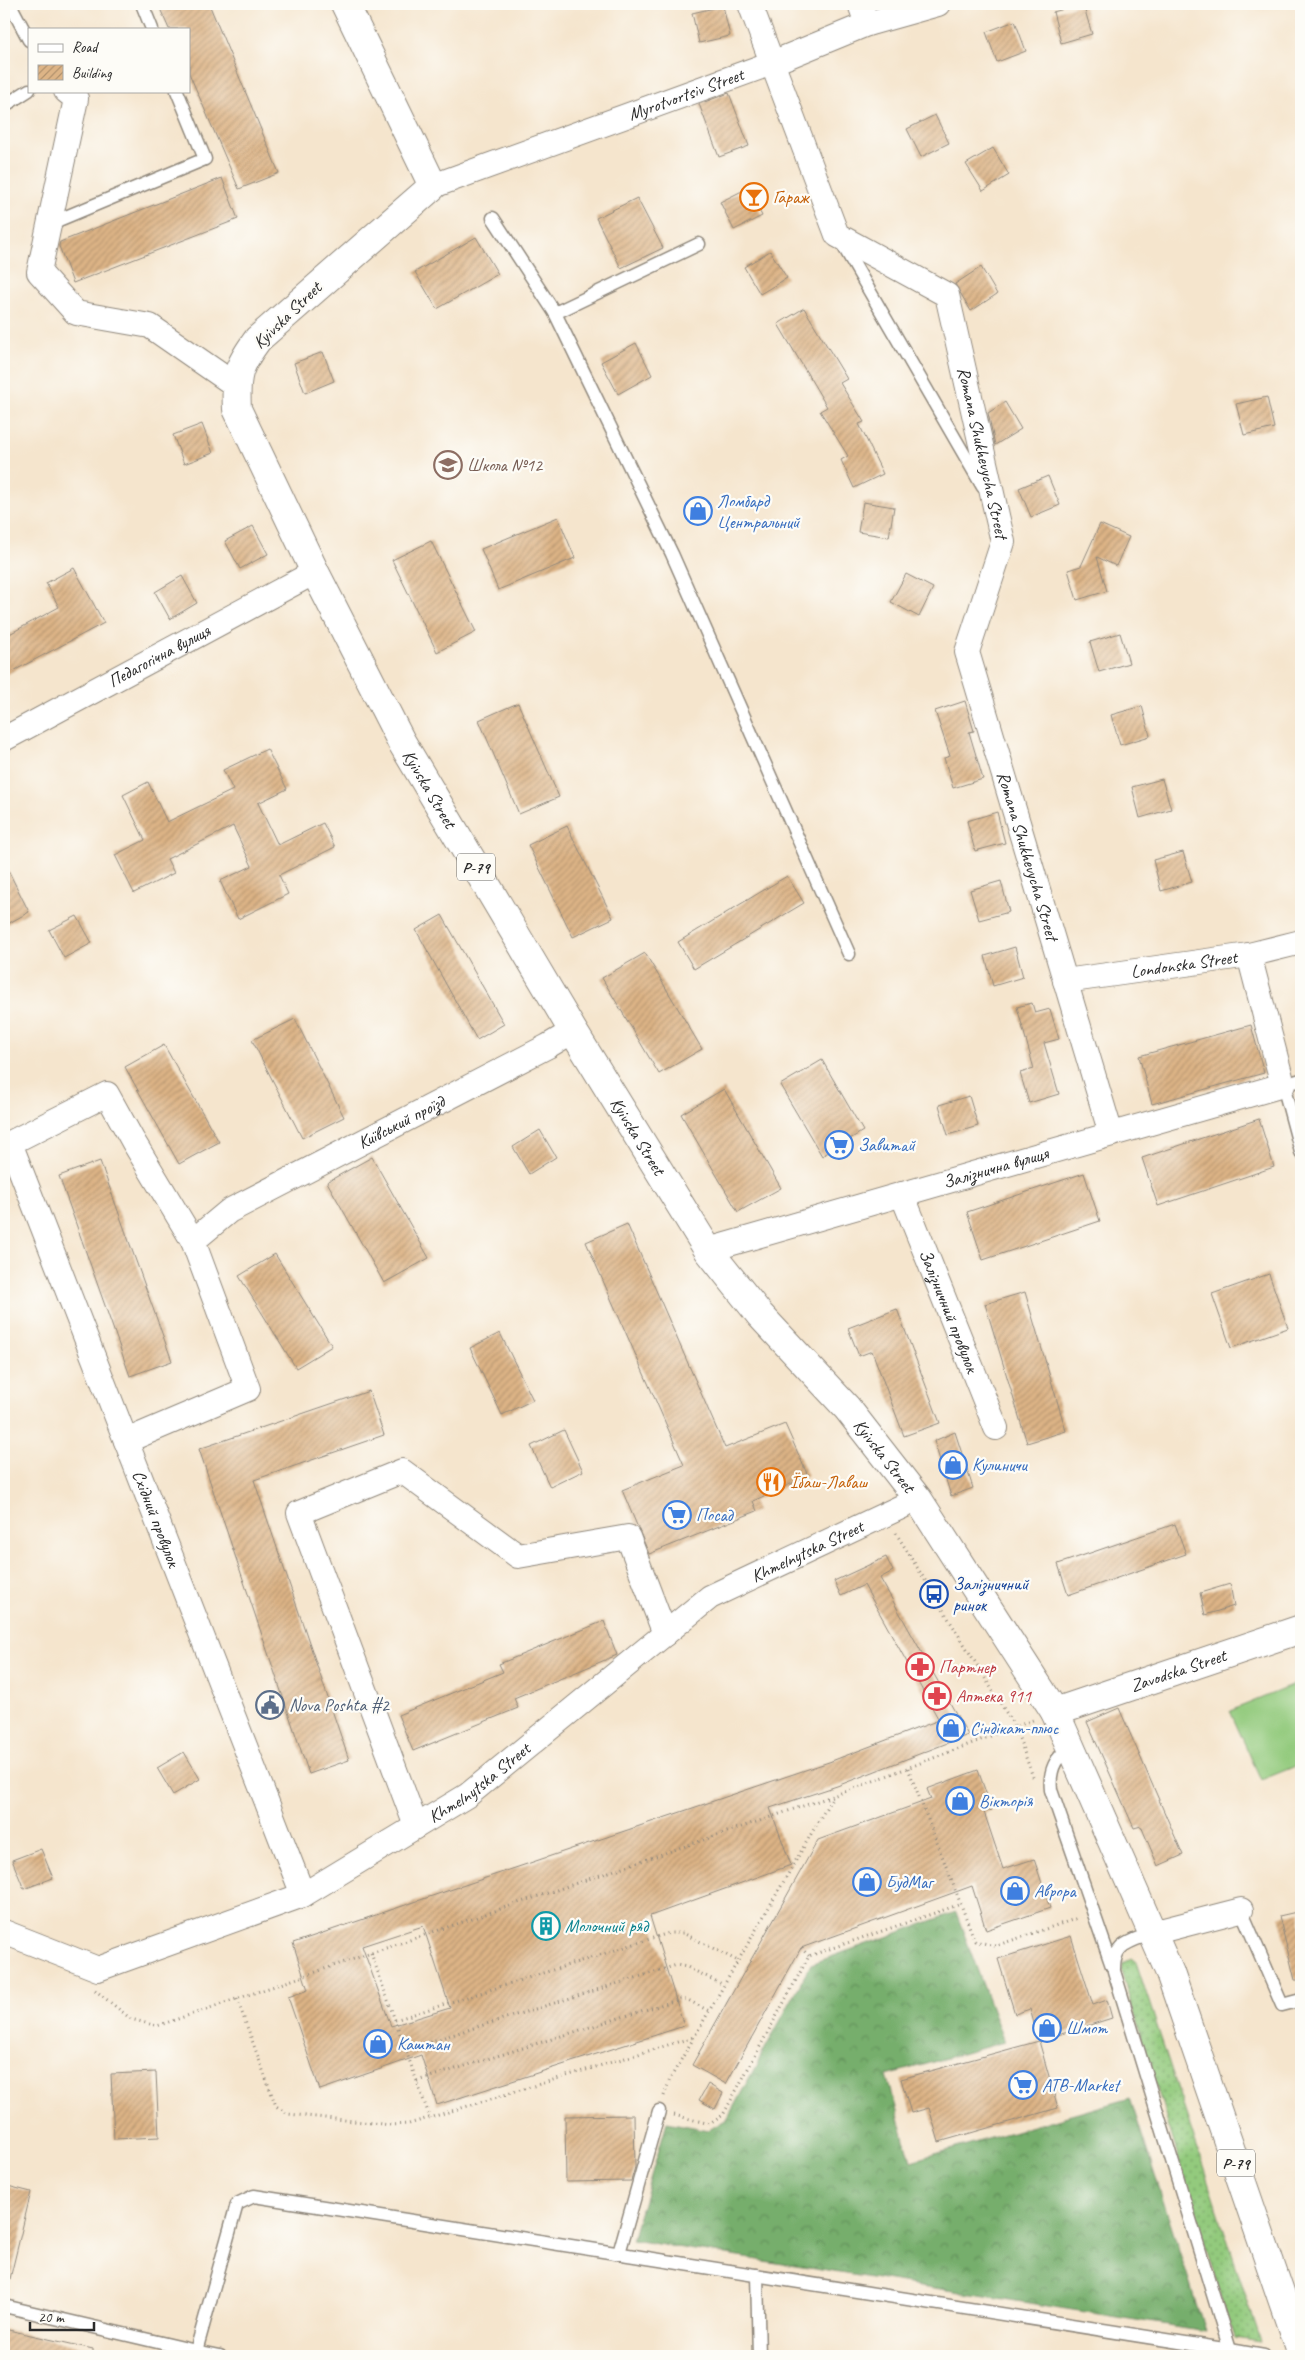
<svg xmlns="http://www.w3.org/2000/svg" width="1305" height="2360" font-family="Caveat,sans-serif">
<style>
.grass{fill:url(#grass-dots);stroke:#5f7a54}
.forest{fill:url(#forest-crowns);stroke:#506c4c}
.garden{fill:#93ca7d;stroke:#5f7a54}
.building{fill:url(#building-hatch);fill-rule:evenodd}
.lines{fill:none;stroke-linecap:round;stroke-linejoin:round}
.lane-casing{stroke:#90887c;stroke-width:15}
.street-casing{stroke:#90887c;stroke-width:26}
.secondary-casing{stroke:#90887c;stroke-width:30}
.primary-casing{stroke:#90887c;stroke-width:30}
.path{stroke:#90887c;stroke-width:3;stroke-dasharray:1 4;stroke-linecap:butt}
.lane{stroke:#fff;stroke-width:12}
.street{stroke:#fff;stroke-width:24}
.secondary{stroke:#fff;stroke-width:28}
.primary{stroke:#fff;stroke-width:28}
.labels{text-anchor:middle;stroke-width:4.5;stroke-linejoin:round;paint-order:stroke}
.shield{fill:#fdfcf7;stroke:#6a6a68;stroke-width:1}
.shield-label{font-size:16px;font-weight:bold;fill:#2b2b2b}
.street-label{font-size:18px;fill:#2b2b2b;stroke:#fdfcf7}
.food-label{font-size:18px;fill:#c56008;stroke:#fdfcf7;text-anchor:start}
.education-label{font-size:18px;fill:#785e54;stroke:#fdfcf7;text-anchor:start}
.shop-label{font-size:18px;fill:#366cbe;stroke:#fdfcf7;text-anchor:start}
.transit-label{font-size:18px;fill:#164399;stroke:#fdfcf7;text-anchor:start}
.health-label{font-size:18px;fill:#be3a42;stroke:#fdfcf7;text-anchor:start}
.service-label{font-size:18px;fill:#4e5e75;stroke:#fdfcf7;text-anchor:start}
.culture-label{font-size:18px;fill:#0d838f;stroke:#fdfcf7;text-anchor:start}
</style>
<defs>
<pattern id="grass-dots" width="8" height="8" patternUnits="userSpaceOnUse" patternTransform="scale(1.25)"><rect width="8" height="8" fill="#93ca7d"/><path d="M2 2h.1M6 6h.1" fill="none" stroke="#78a467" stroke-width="1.8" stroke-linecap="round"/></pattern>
<pattern id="forest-crowns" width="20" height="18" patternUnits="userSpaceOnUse" patternTransform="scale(1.25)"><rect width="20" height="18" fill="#76ae6c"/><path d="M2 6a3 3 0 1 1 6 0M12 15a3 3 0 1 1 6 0" fill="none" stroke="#618e59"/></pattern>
<pattern id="building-hatch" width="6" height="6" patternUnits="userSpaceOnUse" patternTransform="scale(1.25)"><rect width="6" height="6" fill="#ddb486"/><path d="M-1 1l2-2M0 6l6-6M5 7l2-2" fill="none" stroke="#b3936e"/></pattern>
</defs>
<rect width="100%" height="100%" fill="#fdfcf7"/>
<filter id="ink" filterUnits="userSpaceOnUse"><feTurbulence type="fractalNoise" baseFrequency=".02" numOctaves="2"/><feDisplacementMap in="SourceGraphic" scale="10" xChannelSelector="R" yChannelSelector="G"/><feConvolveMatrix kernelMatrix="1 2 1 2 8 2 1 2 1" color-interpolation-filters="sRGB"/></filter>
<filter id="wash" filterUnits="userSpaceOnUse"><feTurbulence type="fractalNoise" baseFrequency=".0096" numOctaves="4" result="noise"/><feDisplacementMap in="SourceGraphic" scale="20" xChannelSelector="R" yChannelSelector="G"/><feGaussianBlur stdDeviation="1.12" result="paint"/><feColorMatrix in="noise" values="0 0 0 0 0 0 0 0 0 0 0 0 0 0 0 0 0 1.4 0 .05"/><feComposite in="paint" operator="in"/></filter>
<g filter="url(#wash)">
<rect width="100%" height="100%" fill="#f5e5cd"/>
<!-- grass -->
<polygon class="grass" points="1131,1958 1136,1962 1261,2342 1234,2338 1121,1971 1122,1964"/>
<!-- forest -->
<polygon class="forest" points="956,1912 1004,2042 887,2075 911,2161 1130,2098 1205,2331 632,2240 667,2122 709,2130 727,2119 811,1964"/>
<!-- garden -->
<polygon class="garden" points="1301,1682 1301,1764 1261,1780 1230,1711"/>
<g id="blocks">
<!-- building -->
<g class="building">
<polygon points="158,4 209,4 279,173 239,189 189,73 189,29 169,29"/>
<polygon points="1083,4 1092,34 1061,43 1053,12"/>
<polygon points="723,6 730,36 699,43 692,13"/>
<polygon points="1015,21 1026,51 997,62 986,32"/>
<polygon points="729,93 749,146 719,157 699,104"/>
<polygon points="935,115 949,143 921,157 907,129"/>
<polygon points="993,148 1009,175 983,191 966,164"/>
<polygon points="222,178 238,219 73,283 59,246 60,242"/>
<polygon points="748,188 762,216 734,230 720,202"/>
<polygon points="637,198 663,248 621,268 596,218"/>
<polygon points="476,237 498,274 437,309 415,272"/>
<polygon points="770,251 787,278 760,294 744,267"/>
<polygon points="981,267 997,294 971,311 955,284"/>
<polygon points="804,308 847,379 840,383 864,422 859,424 883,474 854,488 841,460 848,456 820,411 827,407 778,324"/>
<polygon points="636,343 652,375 618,394 601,362"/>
<polygon points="323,352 334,381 305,393 294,363"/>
<polygon points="1267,397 1274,428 1244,435 1236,404"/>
<polygon points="1005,402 1021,429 995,445 988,413"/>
<polygon points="202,424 213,453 184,464 173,435"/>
<polygon points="1048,476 1060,505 1031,517 1019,488"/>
<polygon points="863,502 894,507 889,537 858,532"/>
<polygon points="558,517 575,558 498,590 481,549"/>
<polygon points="1100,524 1129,537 1116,566 1097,557 1107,591 1077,600 1068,570 1081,566"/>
<polygon points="253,526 268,554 240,569 225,541"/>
<polygon points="431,541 476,632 437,652 392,560"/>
<polygon points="74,568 104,623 4,676 4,637 59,607 46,583"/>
<polygon points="906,574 933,588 919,617 891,602"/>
<polygon points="182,576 197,603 170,619 155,592"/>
<polygon points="1120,633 1129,663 1099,672 1090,642"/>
<polygon points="965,701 974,731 969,732 983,779 953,788 944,758 950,756 935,711"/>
<polygon points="518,703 559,797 519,814 479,720"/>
<polygon points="1142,706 1150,736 1120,745 1111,715"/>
<polygon points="267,749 287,789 258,803 278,845 323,823 335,847 279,875 288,894 238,919 220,881 252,866 233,826 167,859 174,873 134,893 115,855 145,840 123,795 148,782 167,822 233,790 223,770"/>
<polygon points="1162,779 1171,809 1140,818 1132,787"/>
<polygon points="997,812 1005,843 975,851 967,821"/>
<polygon points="567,826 613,918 573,937 528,845"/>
<polygon points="1183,852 1192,882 1161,891 1153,860"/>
<polygon points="4,862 29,912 4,926"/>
<polygon points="787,876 804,903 694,969 678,942"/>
<polygon points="1001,881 1009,912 979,920 970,890"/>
<polygon points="442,915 504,1024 477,1040 416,930"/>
<polygon points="77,916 92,943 64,958 49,930"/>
<polygon points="1015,947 1023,977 993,986 985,956"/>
<polygon points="645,953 702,1049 659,1074 602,978"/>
<polygon points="1032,1003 1035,1013 1050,1009 1059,1039 1044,1043 1059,1094 1029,1103 1020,1073 1034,1069 1017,1007"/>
<polygon points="295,1019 344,1117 302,1138 252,1040"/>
<polygon points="1251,1025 1264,1073 1152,1104 1139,1056"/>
<polygon points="164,1045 219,1142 179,1164 125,1067"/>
<polygon points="822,1060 863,1131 822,1156 780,1085"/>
<polygon points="724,1089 781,1188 738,1212 681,1114"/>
<polygon points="969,1096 978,1126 948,1135 939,1105"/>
<polygon points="1259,1119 1274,1167 1158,1206 1142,1158"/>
<polygon points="540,1130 556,1157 529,1174 513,1147"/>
<polygon points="372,1157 429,1258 384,1283 327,1182"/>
<polygon points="100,1161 172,1361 130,1376 59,1176"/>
<polygon points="1084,1173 1100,1221 983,1260 967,1212"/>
<polygon points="627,1224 725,1448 785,1424 808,1476 753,1501 757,1511 649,1554 622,1490 684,1465 586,1242"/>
<polygon points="275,1254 332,1346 296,1368 239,1276"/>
<polygon points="1269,1274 1288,1328 1231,1348 1212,1294"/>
<polygon points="1025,1292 1066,1431 1027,1443 985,1304"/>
<polygon points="897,1309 940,1423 904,1436 872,1351 859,1356 848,1328"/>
<polygon points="500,1333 533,1400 502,1415 470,1348"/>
<polygon points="369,1391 384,1435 254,1480 349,1760 309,1774 199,1449"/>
<polygon points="564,1430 583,1471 550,1487 531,1446"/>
<polygon points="955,1432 973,1488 951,1496 934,1441"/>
<polygon points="1175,1524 1186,1554 1068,1595 1058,1564"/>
<path d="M886 1557 893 1571 880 1578 968 1735 837 1786 770 1808 791 1865 650 1916 684 2026 437 2105 421 2055 320 2090 288 1997 308 1990 293 1943 829 1762 939 1720 864 1585 841 1596 834 1581ZM423 1926 450 2008 391 2026 362 1946Z"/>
<polygon points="1230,1584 1234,1606 1205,1615 1200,1593"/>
<polygon points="604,1621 617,1655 514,1698 518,1708 413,1751 398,1715 503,1672 499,1664"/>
<polygon points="1119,1708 1183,1855 1158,1866 1141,1826 1134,1828 1087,1722"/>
<polygon points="184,1752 200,1779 173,1795 157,1768"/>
<polygon points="978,1770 992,1810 984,1812 1003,1869 1034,1859 1050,1908 986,1930 972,1886 801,1948 726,2084 692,2065 818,1840 931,1799 927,1789"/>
<polygon points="41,1849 53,1878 24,1889 12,1860"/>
<polygon points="1301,1911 1301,1980 1295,1980 1279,1916"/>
<polygon points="1071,1936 1093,2005 1107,2000 1112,2018 1039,2041 1030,2009 1015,2014 998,1959"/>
<polygon points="1039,2041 1058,2108 939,2142 929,2108 911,2113 901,2079"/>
<polygon points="156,2072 159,2137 114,2139 111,2074"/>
<polygon points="708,2084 723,2093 715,2109 699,2100"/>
<polygon points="634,2115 635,2167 631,2181 566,2182 565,2116"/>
<polygon points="4,2185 31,2192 10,2279 4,2279"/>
<polygon points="4,2329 93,2349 93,2356 4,2356"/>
</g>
</g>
</g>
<g filter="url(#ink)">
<use href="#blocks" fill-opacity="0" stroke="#90887c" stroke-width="1"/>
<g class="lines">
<defs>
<g id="lane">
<polyline points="10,4 29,40"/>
<polyline points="142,4 152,29"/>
<polyline points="4,106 29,90"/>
<polyline points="493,218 555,313 672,554 849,954"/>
<polyline points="49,224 205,159 177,91"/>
<polyline points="840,240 983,487"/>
<polyline points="555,313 699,244"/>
<polyline points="1301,1080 1283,1085 1301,1152"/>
<path d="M1071 1748C1055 1756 1049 1772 1051 1790L1112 1966"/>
<polyline points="1241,1910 1282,2005 1301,2000"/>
<polyline points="619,2253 659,2111"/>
<polyline points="757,2275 759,2356"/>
<path d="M4 2306 196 2351 237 2204 254 2196 1230 2350 1114 1971C1113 1943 1130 1942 1152 1933"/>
<polyline points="1230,2350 1264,2356"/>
<polyline points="196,2351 220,2356"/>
</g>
<g id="street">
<path id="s1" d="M750 4 837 235 947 295 1003 542 967 652 1111 1134"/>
<polyline points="860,4 867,24"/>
<polyline points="66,91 76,99 39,272 76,313 150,326 235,385"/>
<path id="s2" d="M433 186 772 63 867 24 938 4"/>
<path id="s3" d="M4 739 315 572"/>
<path id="s4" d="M1065 981 1249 955 1301 942"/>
<path id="s5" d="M902 1194 996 1428"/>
<path id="s6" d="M193 1241 133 1141 107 1094 10 1143 303 1895"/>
<path id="s7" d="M708 1250 1283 1085 1249 955"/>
<path id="s8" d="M126 1441 248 1389 193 1241 229 1211 548 1046 573 1031"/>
<polyline points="416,1826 299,1513 402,1471 518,1556 628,1537 665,1634"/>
<path id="s9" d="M4 1932 98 1969 303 1895 468 1795 710 1597 918 1499"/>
<polyline points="1152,1933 1241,1910"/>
</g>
<g id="secondary">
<path id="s10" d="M1055 1712 1301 1629"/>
</g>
<g id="primary">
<path id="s11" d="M345 4 433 186 258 339C238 366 235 375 237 409L315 572 401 741 573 1031 708 1250 760 1315 847 1408 918 1499 1055 1712 1170 1973 1301 2354"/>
</g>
</defs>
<!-- lane casing -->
<use href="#lane" class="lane-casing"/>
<!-- street casing -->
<use href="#street" class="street-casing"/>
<!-- secondary casing -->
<use href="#secondary" class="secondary-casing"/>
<!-- primary casing -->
<use href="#primary" class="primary-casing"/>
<!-- path -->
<g class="path">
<polyline points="896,1533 1015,1727 1033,1777"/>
<polyline points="908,1768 975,1941 995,1946 1078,1918"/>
<polyline points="801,1948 809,1956"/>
<polyline points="371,1953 430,2118"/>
<polyline points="95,1990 131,2019 157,2026 847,1791 1033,1720"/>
<polyline points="237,1999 276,2106 288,2114 391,2125 409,2124 694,2037"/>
<polyline points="395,2020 669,1933 683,1933 738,1961"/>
<polyline points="406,2049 677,1965 687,1967 724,1985"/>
<polyline points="417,2081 680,1999 688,2000 709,2011"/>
<polyline points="664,2096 670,2079 833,1796"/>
<polyline points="674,2115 710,2124 723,2115 809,1956 961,1904"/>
</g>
<!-- lane -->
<use href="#lane" class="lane"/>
<!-- street -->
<use href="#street" class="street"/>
<!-- secondary -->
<use href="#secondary" class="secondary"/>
<!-- primary -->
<use href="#primary" class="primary"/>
</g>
</g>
<!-- icons -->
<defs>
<symbol id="bar-ring" viewBox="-11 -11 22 22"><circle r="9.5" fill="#fdfcf7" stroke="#e8710a" stroke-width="1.5"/><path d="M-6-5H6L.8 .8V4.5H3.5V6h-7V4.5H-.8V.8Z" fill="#e8710a"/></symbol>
<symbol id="school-ring" viewBox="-11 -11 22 22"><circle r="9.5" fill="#fdfcf7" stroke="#8d6e63" stroke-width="1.5"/><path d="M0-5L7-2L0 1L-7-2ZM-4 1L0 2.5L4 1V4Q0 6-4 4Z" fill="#8d6e63"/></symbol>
<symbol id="shop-ring" viewBox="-11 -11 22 22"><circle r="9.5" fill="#fdfcf7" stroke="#3f7fe0" stroke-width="1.5"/><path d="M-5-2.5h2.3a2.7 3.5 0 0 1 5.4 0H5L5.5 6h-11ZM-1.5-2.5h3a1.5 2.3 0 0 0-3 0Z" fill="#3f7fe0"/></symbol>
<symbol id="supermarket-ring" viewBox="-11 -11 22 22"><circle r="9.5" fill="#fdfcf7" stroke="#3f7fe0" stroke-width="1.5"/><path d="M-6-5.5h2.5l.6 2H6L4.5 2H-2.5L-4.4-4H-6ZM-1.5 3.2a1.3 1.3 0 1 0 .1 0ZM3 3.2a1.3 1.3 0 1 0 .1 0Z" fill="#3f7fe0"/></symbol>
<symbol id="restaurant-ring" viewBox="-11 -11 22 22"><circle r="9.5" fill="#fdfcf7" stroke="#e8710a" stroke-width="1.5"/><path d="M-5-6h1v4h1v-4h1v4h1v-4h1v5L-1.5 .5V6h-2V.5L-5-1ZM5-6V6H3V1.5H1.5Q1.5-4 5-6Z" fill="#e8710a"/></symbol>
<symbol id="bus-ring" viewBox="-11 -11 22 22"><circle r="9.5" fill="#fdfcf7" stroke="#1a4fb4" stroke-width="1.5"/><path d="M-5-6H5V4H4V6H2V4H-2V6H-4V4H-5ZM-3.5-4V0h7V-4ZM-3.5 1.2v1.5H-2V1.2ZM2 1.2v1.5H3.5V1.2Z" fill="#1a4fb4"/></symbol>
<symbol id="pharmacy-ring" viewBox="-11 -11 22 22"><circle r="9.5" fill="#fdfcf7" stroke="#e0444e" stroke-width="1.5"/><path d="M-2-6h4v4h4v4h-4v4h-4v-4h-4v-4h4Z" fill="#e0444e"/></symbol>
<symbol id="civic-ring" viewBox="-11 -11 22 22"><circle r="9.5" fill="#fdfcf7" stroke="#5c6f8a" stroke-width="1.5"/><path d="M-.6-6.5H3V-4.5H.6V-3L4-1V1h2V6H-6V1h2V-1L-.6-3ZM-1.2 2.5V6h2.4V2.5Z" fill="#5c6f8a"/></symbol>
<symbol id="building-ring" viewBox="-11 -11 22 22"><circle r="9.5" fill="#fdfcf7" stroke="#0f9aa8" stroke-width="1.5"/><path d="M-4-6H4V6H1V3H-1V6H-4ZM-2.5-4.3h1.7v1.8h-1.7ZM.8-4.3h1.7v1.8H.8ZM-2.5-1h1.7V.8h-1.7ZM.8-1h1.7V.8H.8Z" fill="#0f9aa8"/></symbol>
</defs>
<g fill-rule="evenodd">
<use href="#bar-ring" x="738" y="181" width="32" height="32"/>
<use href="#school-ring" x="432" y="449" width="32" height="32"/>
<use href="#shop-ring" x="682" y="495" width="32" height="32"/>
<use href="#supermarket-ring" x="823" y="1129" width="32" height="32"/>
<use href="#shop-ring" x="937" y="1449" width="32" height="32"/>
<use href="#restaurant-ring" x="755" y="1466" width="32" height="32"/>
<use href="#supermarket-ring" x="661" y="1499" width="32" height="32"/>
<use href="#bus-ring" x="918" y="1578" width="32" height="32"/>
<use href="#pharmacy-ring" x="904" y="1651" width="32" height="32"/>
<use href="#pharmacy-ring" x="921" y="1680" width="32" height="32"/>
<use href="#civic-ring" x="254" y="1689" width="32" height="32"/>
<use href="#shop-ring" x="935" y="1712" width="32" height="32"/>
<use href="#shop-ring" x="944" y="1785" width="32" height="32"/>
<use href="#shop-ring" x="851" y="1866" width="32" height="32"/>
<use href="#shop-ring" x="999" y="1875" width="32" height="32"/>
<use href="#building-ring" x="530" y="1910" width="32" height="32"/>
<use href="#shop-ring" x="1031" y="2012" width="32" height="32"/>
<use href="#shop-ring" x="362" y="2028" width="32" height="32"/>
<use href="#supermarket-ring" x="1007" y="2069" width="32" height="32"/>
</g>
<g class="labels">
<!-- shield labels -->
<g class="shield">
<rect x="457" y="853.5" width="38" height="27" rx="4"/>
<rect x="1217" y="2149.5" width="38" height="27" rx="4"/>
</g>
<g class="shield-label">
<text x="476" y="873">Р-79</text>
<text x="1236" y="2169">Р-79</text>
</g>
<!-- street labels -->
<g class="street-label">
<text dy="6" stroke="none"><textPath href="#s2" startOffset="269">Myrotvortsiv Street</textPath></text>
<text transform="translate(287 315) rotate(-44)" y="6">Kyivska Street</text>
<text dy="6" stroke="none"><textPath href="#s1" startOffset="534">Romana Shukhevycha Street</textPath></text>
<text dy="6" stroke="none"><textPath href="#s3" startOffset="176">Педагогічна вулиця</textPath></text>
<text dy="6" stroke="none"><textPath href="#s11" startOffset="936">Kyivska Street</textPath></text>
<text dy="6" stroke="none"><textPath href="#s1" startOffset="954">Romana Shukhevycha Street</textPath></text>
<text dy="6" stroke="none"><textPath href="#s4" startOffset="120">Londonska Street</textPath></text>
<text dy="6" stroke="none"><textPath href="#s8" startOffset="531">Київський проїзд</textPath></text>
<text dy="6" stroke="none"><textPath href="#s11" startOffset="1341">Kyivska Street</textPath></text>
<text dy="6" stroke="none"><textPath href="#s7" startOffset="299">Залізнична вулиця</textPath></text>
<text dy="6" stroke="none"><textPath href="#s5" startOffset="126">Залізничний провулок</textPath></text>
<text dy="6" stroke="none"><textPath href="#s11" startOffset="1746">Kyivska Street</textPath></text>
<text dy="6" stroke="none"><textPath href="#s6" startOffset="682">Східний провулок</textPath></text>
<text dy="6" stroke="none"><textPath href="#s9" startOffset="932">Khmelnytska Street</textPath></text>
<text dy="6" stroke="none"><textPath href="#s10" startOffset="130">Zavodska Street</textPath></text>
<text dy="6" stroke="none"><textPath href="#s9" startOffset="528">Khmelnytska Street</textPath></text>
</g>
<!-- food labels -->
<g class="food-label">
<text x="773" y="203">Гараж</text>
<text x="790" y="1488">Їбаш-Лаваш</text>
</g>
<!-- education labels -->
<g class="education-label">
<text x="467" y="471">Школа №12</text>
</g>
<!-- shop labels -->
<g class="shop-label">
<text x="717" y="507">Ломбард<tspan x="717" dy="21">Центральний</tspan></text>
<text x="858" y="1151">Завитай</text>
<text x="972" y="1471">Кулиничи</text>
<text x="696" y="1521">Посад</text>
<text x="970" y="1734">Сіндікат-плюс</text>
<text x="979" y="1807">Вікторія</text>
<text x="886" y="1888">БудМаг</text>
<text x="1034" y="1897">Аврора</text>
<text x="1066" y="2034">Шмот</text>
<text x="397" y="2050">Каштан</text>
<text x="1042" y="2091">ATB-Market</text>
</g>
<!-- transit labels -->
<g class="transit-label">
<text x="953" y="1590">Залізничний<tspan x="953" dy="21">ринок</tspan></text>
</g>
<!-- health labels -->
<g class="health-label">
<text x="939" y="1673">Партнер</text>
<text x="956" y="1702">Аптека 911</text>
</g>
<!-- service labels -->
<g class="service-label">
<text x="289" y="1711">Nova Poshta #2</text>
</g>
<!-- culture labels -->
<g class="culture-label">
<text x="565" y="1932">Молочний ряд</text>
</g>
</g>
<!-- margin -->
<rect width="1305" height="2360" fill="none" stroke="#fdfcf7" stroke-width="20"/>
<!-- legend -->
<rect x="28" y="28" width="162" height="65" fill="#fdfcf7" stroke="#a9a8a5"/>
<rect x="38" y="44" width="25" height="8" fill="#ffffff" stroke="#a9a8a5"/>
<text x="72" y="52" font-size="15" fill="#2b2b2b">Road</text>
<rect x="38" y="65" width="25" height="15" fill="url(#building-hatch)" stroke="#a9a8a5"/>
<text x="72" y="78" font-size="15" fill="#2b2b2b">Building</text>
<!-- scale -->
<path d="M30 2322v8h64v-8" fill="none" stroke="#2b2b2b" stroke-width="2.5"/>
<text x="38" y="2322" font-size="15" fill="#2b2b2b" stroke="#fdfcf7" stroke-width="4" paint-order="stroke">20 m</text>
</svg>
